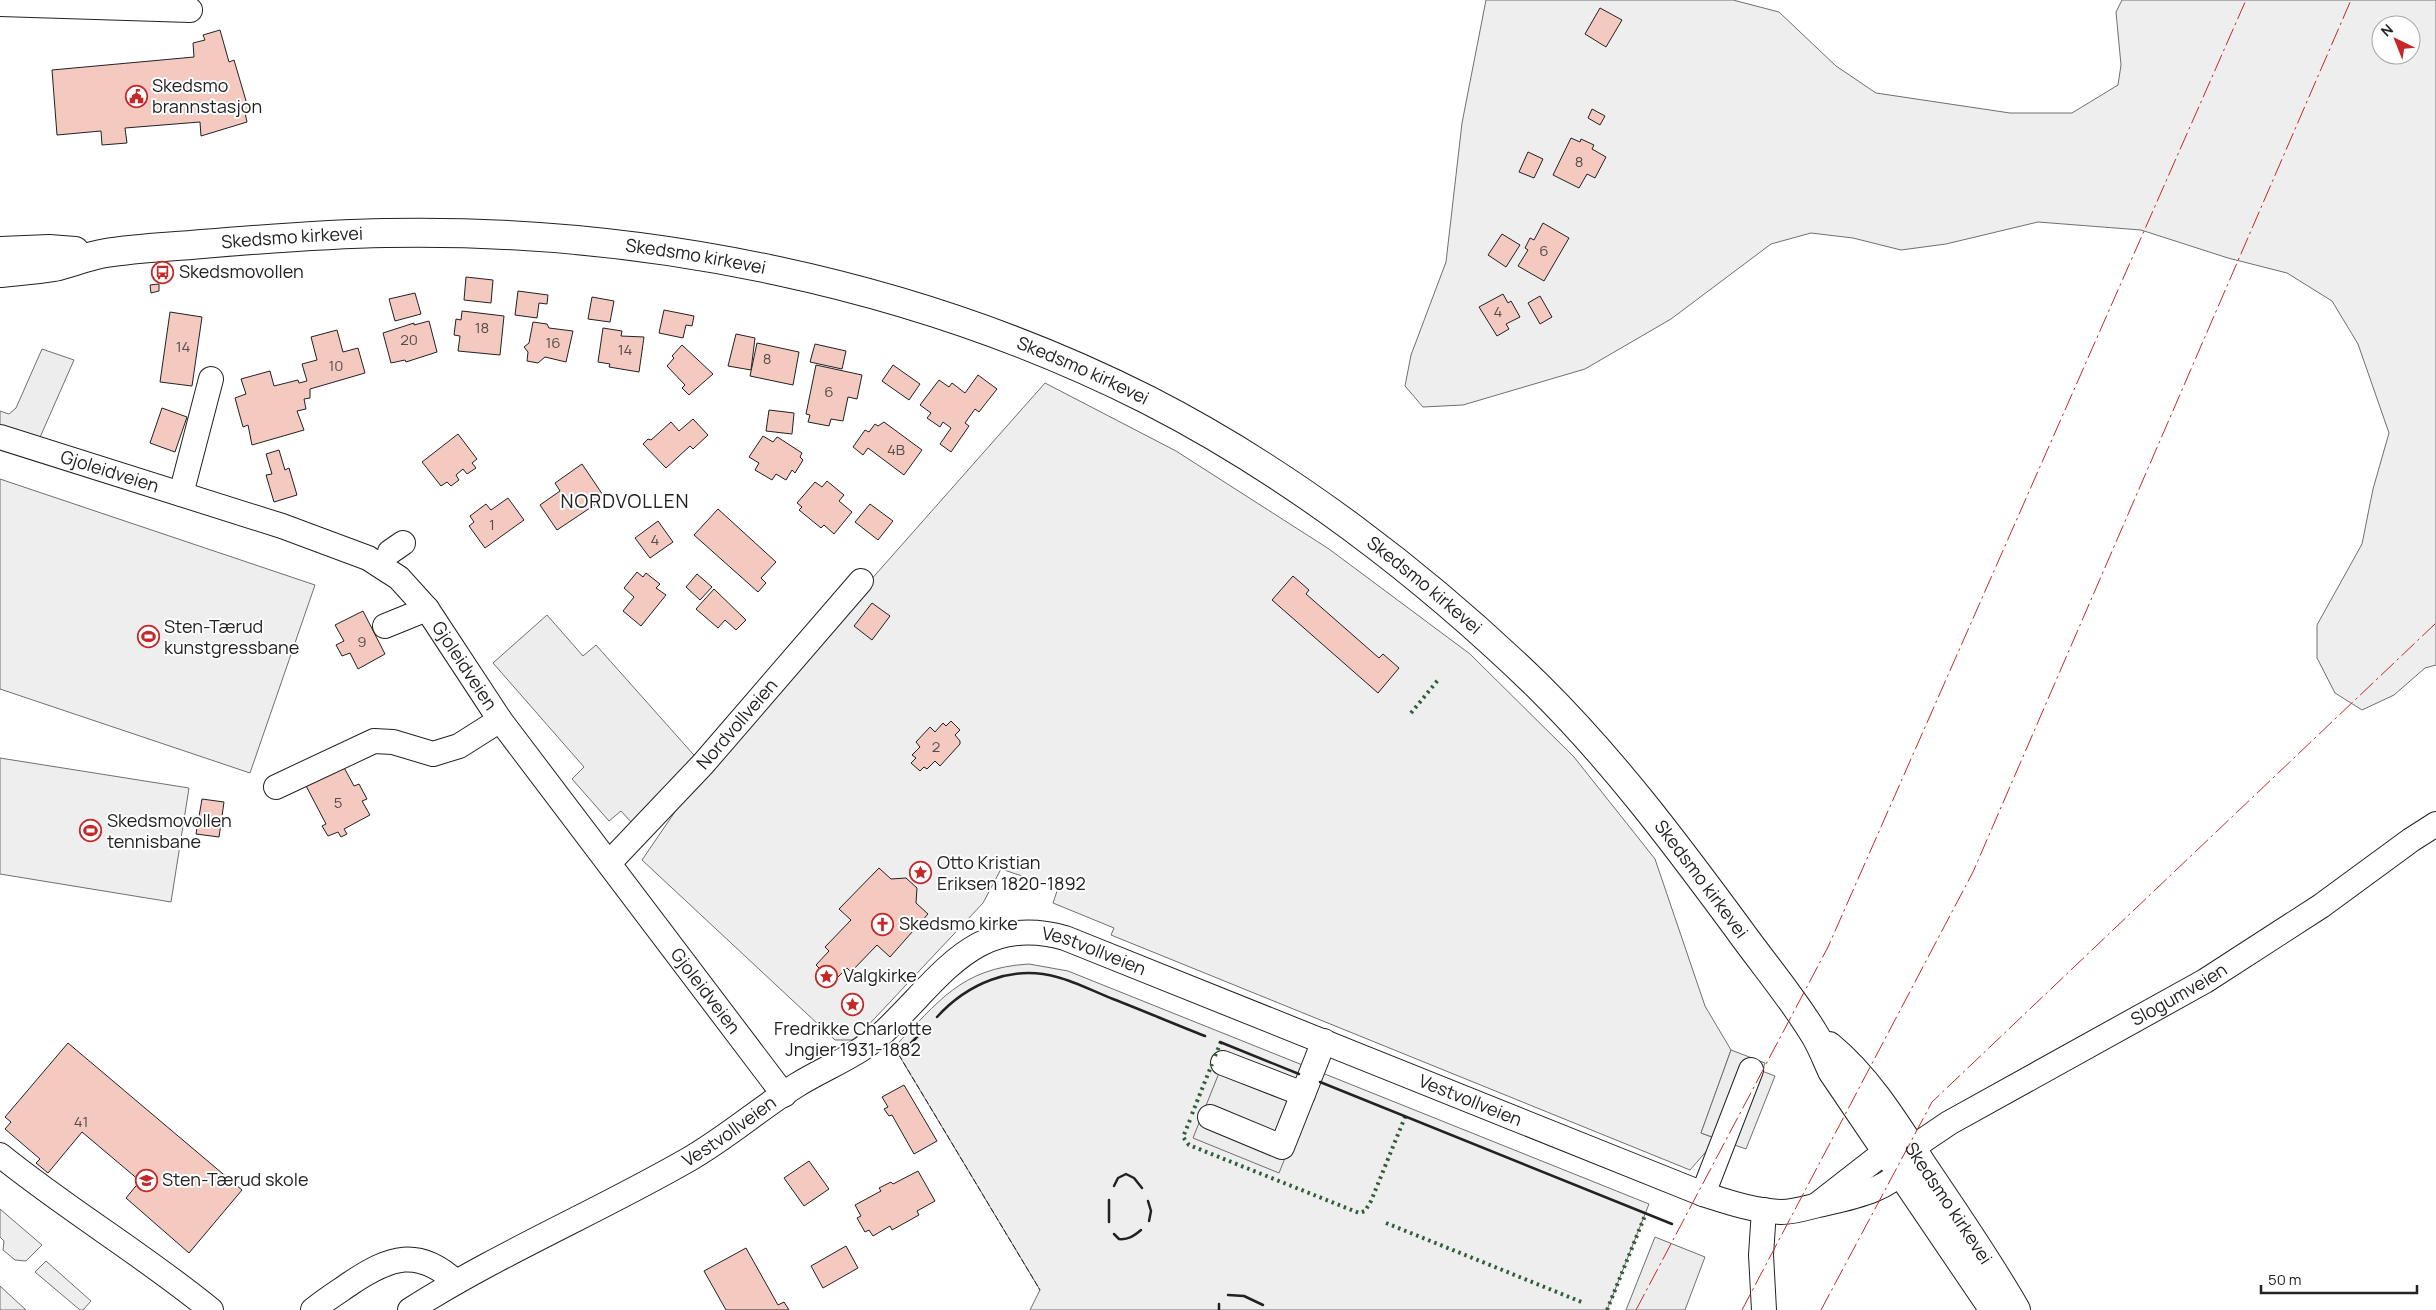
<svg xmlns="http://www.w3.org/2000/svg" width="2436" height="1310" font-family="Manrope,sans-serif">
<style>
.green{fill:#eee;stroke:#6f6f6f;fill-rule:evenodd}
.parking{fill:#ededed;stroke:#6f6f6f}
.building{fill:#f3c9c0;stroke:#222}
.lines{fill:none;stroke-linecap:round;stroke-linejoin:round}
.minor-casing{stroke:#222;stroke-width:26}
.highway-casing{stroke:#222;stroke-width:30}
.minor{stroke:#fff;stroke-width:24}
.highway{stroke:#fff;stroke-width:28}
.hedge{stroke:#2f5e38;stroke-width:4;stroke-dasharray:2.5 4;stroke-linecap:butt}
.fence{stroke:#222;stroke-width:1;stroke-dasharray:6 2.5;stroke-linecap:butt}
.wall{stroke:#222;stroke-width:2.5}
.power{stroke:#c62828;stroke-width:1;stroke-dasharray:18 4 2.5 4;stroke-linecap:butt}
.labels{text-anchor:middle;stroke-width:4;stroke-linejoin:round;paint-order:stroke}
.number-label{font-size:15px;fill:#564c4a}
.poi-label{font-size:18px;fill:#222;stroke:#fff;text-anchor:start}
.street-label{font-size:18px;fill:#222;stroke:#fff}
.neighbourhood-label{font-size:19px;letter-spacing:1px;fill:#222;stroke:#fff}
</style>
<rect width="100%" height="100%" fill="#fff"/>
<!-- green -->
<g class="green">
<path d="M1486 0H1733L1779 12 1836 66 1876 93 2010 113H2072L2118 85 2121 65 2116 12 2122 0H2436V665L2425 668 2394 695 2362 710 2335 693 2317 658V625L2362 544 2373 489 2389 433 2358 344 2332 301 2287 273 2228 258 2141 230 2038 222 1946 244 1901 250 1853 238 1811 233 1771 244 1671 319 1585 369 1463 405 1423 407 1405 386 1411 355 1446 262 1462 123ZM2381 25H2411V55H2381Z"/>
<polygon points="1045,383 1176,451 1329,549 1470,654 1574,757 1655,859 1705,1006 1731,1050 1701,1133 1717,1139 1690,1170 1111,935 1114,928 1053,903 1058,888 1001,869 983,903 860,1034 852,1040 835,1040 642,860 707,765"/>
<polygon points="0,479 315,585 250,773 0,689"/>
<polygon points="0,758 189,788 171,902 0,874"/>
<path d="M1029 964 1068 971 1649 1204 1607 1310H1030L1040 1290 894 1047C939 1002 960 968 1029 964Z"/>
<polygon points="0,1209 42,1245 26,1261 15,1260 3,1250 4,1241 0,1237"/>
<polygon points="46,1261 91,1301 83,1310 80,1310 35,1272"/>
<polygon points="0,1286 26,1310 0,1310"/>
</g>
<!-- parking -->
<g class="parking">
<polygon points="42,349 74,360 34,451 0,446 0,411 9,414 16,408"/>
<polygon points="547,615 583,656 596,645 701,763 632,823 621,811 609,821 572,779 584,767 493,663"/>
<polygon points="1731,1050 1765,1063 1762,1071 1775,1076 1746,1149 1701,1133"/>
<polygon points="1227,1053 1313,1088 1279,1173 1193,1138"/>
<polygon points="1655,1237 1705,1257 1685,1310 1626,1310"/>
</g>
<!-- building -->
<g class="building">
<polygon points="1600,8 1622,20 1606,47 1585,34"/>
<polygon points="220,30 229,62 234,60 249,111 245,113 247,122 201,136 200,122 125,128 127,143 102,145 101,131 57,135 52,70 194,57 193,43 205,40 203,35"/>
<polygon points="1592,109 1605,116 1600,125 1588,118"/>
<polygon points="1571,138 1580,142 1581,139 1594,145 1592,149 1606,157 1595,178 1587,174 1579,188 1553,175"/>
<polygon points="1528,152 1543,159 1534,178 1519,172"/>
<polygon points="1543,223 1569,238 1544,281 1518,266 1528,250 1525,248 1530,238 1534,240"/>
<polygon points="1502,234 1520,245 1506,267 1488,255"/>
<polygon points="466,277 493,280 491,303 464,300"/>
<polygon points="159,284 159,291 151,293 150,285"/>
<polygon points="518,291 548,295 547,304 539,303 537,318 515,315"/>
<polygon points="415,293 421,314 395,321 389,299"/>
<polygon points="1503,294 1508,303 1511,301 1520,317 1506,324 1509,329 1497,336 1479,307"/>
<polygon points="1540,296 1552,317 1540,324 1528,303"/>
<polygon points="592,297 614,301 610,322 588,319"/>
<polygon points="664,310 694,316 692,326 686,325 683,338 659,333"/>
<polygon points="462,311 504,316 500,355 458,351 460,336 454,335 456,319 461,320"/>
<polygon points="170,312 202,317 192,386 160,382"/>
<polygon points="429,321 437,352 406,362 405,360 391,363 383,333 414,323 414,325"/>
<polygon points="533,322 547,324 549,328 573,331 566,362 545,357 538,363 527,361 528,352 524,347 529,343"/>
<polygon points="603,328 622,331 621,336 644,337 639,372 609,367 610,364 598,362"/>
<polygon points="337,330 343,352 358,348 365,373 310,389 310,398 304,399 306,409 297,411 304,430 252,445 248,425 243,427 235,398 246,394 241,379 270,371 274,386 298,380 299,383 307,381 302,364 317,360 311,337"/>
<polygon points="736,334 755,338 751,370 728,366"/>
<polygon points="757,343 799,352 793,385 750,376"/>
<polygon points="815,344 846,351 842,369 810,362"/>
<polygon points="682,345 713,374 689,395 682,388 685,385 667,366 674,358 672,356"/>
<polygon points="816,365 862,375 857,399 848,397 843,421 831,419 829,426 808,422 810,415 806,414"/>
<polygon points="893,365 920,384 909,400 882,381"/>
<polygon points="978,375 997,389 979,412 975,409 965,423 969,426 951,452 940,444 951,428 943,422 940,427 927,418 931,413 920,405 939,380 949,387 952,383 965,393"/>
<polygon points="162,408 187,417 175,452 150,443"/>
<polygon points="769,410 794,413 792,434 766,431"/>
<polygon points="693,419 708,435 693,449 690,446 666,468 643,444 648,439 651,440 671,422 679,431"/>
<polygon points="884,422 922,450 904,475 868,448 863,455 853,447 865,430 869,432 875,424 878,426"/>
<polygon points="458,434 477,459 472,463 476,468 467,474 463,469 456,475 459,480 451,486 447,482 441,486 422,462"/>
<polygon points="763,436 773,442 777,437 779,438 802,453 800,457 803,460 795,473 792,470 786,480 776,474 772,480 755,470 759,463 749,457"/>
<polygon points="279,450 285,470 289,468 297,495 274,502 266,475 272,474 266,454"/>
<polygon points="582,464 605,498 557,530 540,505 560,491 555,483"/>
<polygon points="827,481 844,495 839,501 852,512 834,534 824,525 821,528 799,510 802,507 797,503 815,482 822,487"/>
<polygon points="508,498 524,520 485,548 469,526 474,522 470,516 486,504 491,510"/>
<polygon points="870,504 893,521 878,540 855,522"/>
<polygon points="718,509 776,562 761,578 766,583 758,592 694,535"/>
<polygon points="658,521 673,542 650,558 635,538"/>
<polygon points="637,572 643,577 646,573 660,584 656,588 666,595 641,626 623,611 634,597 624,588"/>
<polygon points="697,574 712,587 700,600 686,587"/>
<polygon points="1293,576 1309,590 1306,594 1379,658 1383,654 1399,668 1378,693 1272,600"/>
<polygon points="714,589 746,620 736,630 725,620 718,628 696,609"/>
<polygon points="872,603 890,616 872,640 854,626"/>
<polygon points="363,611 385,654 358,669 350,653 342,656 336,645 344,641 335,625"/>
<polygon points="951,721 960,730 955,735 960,741 960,744 940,766 935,761 927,769 924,767 920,771 911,763 916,758 912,755 920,747 916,742 930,727 935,732 943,723 946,726"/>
<polygon points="341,762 354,786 359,784 367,799 362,801 370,815 344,829 347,834 341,837 338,832 328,836 322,826 326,824 304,782"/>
<polygon points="202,799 224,802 219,837 196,834"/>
<polygon points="879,868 891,879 906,878 917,888 916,903 928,914 890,957 877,945 851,972 847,968 833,982 816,965 829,951 825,947 851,920 839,909"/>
<polygon points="68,1043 242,1190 189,1253 126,1198 140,1181 82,1132 48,1173 36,1163 40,1159 5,1129 11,1122 5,1117"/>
<polygon points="904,1085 937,1141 914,1154 892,1115 889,1116 884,1109 888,1107 882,1097"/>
<polygon points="809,1161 829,1189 804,1206 784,1178"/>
<polygon points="918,1171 935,1201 917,1211 919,1215 892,1230 890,1226 873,1236 869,1230 865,1232 857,1218 861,1216 855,1205 881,1191 879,1188 891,1182 893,1184"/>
<polygon points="846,1246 858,1268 823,1288 811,1266"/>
<polygon points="746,1248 778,1305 784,1302 789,1310 726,1310 704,1271"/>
</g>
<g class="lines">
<defs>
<g id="minor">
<polyline points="0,4 190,10"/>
<path id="s1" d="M0 437 282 526 368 558 399 578 427 609 500 720 784 1095"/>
<polyline points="181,494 211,379"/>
<polyline points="390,552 403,543"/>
<polyline points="385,626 427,609"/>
<polyline points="276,787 374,741 393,742 433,754 459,746 500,720"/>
<path id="s2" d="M609 863 703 764 861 581"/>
<polyline points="1223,1063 1303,1094"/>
<polyline points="1210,1117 1282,1147 1324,1041"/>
<path id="s3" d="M1912 1148 1949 1123 2205 981 2321 906 2411 840 2436 824"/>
<path d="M0 1155C68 1210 144 1255 211 1310"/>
<polyline points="1703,1194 1751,1070"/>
<polyline points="1818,1204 1886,1151 1904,1148"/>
<path d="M313 1310C325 1300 338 1292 351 1283 390 1257 418 1247 456 1282"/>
<path id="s4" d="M410 1310C498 1254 595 1213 686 1161 725 1139 759 1109 797 1085 831 1064 862 1055 891 1025 945 972 979 914 1065 938L1703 1194C1728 1202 1754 1211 1781 1212 1794 1212 1806 1208 1818 1205 1845 1199 1900 1190 1909 1157"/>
<polyline points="1764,1310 1761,1255 1764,1210"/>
</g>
<g id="highway">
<polyline points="0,251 49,249 75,251"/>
<path id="s5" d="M0 273C18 271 36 270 54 267 71 263 88 256 106 253 138 248 170 247 202 244 263 239 324 234 385 233 644 228 917 283 1148 400 1289 472 1425 576 1538 686 1613 760 1675 843 1737 927 1762 962 1791 996 1813 1032 1821 1044 1826 1058 1832 1071L1994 1310"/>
<path id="s6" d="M1829 1046C1869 1079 1897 1126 1925 1169 1956 1215 1988 1261 2016 1310"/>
</g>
</defs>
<!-- minor casing -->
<use href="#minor" class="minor-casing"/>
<!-- highway casing -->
<use href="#highway" class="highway-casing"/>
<!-- minor -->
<use href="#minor" class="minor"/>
<!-- highway -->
<use href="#highway" class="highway"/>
<!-- hedge -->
<g class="hedge">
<polyline points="1411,713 1438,680"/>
<polyline points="1215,1056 1221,1042"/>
<polyline points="1192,1114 1212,1064"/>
<polyline points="1190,1120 1183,1137 1189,1145 1359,1213 1365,1211 1371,1201 1405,1117"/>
<polyline points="1386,1223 1584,1303"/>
<polyline points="1607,1310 1646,1213"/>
</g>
<!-- fence -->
<polyline class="fence" points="899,1055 1040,1290"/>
<!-- wall -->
<g class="wall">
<path d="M937 1017C967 984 1012 964 1057 977 1076 982 1095 992 1113 999 1144 1011 1174 1024 1205 1036"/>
<polyline points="1220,1042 1299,1074"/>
<polyline points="899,1055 927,1027"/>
<polyline points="1320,1082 1672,1224"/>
<polyline points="1114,1186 1118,1178 1126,1174 1134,1178 1142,1188"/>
<polyline points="1148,1201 1151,1211 1149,1221"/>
<polyline points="1109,1222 1109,1200"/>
<path d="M1114 1234 1119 1239C1128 1240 1134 1236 1141 1230"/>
<polyline points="1228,1295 1244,1296 1263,1305"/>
<polyline points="1219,1304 1219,1310"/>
</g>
<!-- power -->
<g class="power">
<polyline points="1636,1310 1828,947 2246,0"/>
<polyline points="1742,1310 1973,872 2351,0"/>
<polyline points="1821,1310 1932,1102 2436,623"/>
</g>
</g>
<!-- icons -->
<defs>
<symbol id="civic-ring" viewBox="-11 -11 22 22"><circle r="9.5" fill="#fff" stroke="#c62828" stroke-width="1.5"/><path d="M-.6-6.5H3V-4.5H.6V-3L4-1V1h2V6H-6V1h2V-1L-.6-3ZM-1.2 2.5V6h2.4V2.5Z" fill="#c62828"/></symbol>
<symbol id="bus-ring" viewBox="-11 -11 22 22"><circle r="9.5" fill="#fff" stroke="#c62828" stroke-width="1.5"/><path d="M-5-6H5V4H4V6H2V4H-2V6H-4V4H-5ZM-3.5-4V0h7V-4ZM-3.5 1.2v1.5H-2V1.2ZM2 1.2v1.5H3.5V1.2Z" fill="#c62828"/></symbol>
<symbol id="stadium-ring" viewBox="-11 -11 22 22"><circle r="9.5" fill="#fff" stroke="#c62828" stroke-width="1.5"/><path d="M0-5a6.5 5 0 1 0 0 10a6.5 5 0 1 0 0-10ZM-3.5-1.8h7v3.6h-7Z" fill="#c62828"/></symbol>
<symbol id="sight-ring" viewBox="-11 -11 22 22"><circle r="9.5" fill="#fff" stroke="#c62828" stroke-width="1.5"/><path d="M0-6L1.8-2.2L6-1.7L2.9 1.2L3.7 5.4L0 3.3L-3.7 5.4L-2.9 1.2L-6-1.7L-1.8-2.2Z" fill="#c62828"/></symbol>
<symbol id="church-ring" viewBox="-11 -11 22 22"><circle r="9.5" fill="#fff" stroke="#c62828" stroke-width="1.5"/><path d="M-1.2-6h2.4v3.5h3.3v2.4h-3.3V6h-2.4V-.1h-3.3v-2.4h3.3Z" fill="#c62828"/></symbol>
<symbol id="school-ring" viewBox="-11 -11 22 22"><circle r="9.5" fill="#fff" stroke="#c62828" stroke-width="1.5"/><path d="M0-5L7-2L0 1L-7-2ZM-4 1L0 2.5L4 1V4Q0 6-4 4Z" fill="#c62828"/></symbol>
</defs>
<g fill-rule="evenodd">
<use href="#civic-ring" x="124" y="84" width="25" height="25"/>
<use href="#bus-ring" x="150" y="260" width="25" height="25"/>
<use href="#stadium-ring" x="136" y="624" width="25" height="25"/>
<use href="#stadium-ring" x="78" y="818" width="25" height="25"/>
<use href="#sight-ring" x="908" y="860" width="25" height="25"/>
<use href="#church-ring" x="870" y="912" width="25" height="25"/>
<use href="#sight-ring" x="814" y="964" width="25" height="25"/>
<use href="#sight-ring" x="840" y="992" width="25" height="25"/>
<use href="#school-ring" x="134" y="1168" width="25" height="25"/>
</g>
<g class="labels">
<!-- number labels -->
<g class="number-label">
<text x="1579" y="167">8</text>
<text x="1544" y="256">6</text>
<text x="1498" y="317">4</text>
<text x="482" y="333">18</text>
<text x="409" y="345">20</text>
<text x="553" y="348">16</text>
<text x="183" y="352">14</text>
<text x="625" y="355">14</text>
<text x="767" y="364">8</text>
<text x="336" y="371">10</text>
<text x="829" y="397">6</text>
<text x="896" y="455">4B</text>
<text x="492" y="530">1</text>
<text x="655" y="545">4</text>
<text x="362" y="647">9</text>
<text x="936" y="752">2</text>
<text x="338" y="808">5</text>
<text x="81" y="1127">41</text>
</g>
<!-- poi labels -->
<g class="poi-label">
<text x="152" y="92">Skedsmo<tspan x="152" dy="21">brannstasjon</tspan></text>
<text x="179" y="278">Skedsmovollen</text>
<text x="164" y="633">Sten-Tærud<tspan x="164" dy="21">kunstgressbane</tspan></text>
<text x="107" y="827">Skedsmovollen<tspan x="107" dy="21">tennisbane</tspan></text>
<text x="937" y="869">Otto Kristian<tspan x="937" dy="21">Eriksen 1820-1892</tspan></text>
<text x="899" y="930">Skedsmo kirke</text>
<text x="843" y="982">Valgkirke</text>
<text x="853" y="1035" text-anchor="middle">Fredrikke Charlotte<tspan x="853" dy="21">Jngier 1931-1882</tspan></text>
<text x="162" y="1186">Sten-Tærud skole</text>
</g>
<!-- street labels -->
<g class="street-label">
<text dy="6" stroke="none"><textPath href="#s5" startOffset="295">Skedsmo kirkevei</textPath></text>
<text dy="6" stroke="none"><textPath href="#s5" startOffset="700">Skedsmo kirkevei</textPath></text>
<text dy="6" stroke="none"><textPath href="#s5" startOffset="1105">Skedsmo kirkevei</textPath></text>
<text dy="6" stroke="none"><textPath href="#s1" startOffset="115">Gjoleidveien</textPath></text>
<text dy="6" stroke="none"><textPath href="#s5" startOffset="1510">Skedsmo kirkevei</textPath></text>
<text dy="6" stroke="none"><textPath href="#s1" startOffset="534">Gjoleidveien</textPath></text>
<text dy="6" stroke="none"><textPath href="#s2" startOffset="189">Nordvollveien</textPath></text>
<text dy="6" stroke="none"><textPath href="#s5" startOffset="1915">Skedsmo kirkevei</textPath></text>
<text dy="6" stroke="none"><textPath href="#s4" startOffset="800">Vestvollveien</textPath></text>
<text dy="6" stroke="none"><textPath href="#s1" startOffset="939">Gjoleidveien</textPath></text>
<text dy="6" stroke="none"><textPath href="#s3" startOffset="308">Slogumveien</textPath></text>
<text dy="6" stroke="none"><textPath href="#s4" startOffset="1205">Vestvollveien</textPath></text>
<text dy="6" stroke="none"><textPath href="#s4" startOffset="366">Vestvollveien</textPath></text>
<text dy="6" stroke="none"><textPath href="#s6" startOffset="198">Skedsmo kirkevei</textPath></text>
</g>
<!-- neighbourhood labels -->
<g class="neighbourhood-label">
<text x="625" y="508">NORDVOLLEN</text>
</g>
</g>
<!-- north arrow -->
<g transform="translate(2396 40) rotate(317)"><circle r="24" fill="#ffffff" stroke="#a7a7a7"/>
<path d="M0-4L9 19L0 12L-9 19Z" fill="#c62828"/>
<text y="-8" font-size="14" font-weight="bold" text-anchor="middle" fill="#222222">N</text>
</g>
<!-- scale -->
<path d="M2261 1285v8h156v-8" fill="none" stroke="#222222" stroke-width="2.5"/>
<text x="2268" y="1285" font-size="15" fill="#222222" stroke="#ffffff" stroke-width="4" paint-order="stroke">50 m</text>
</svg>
